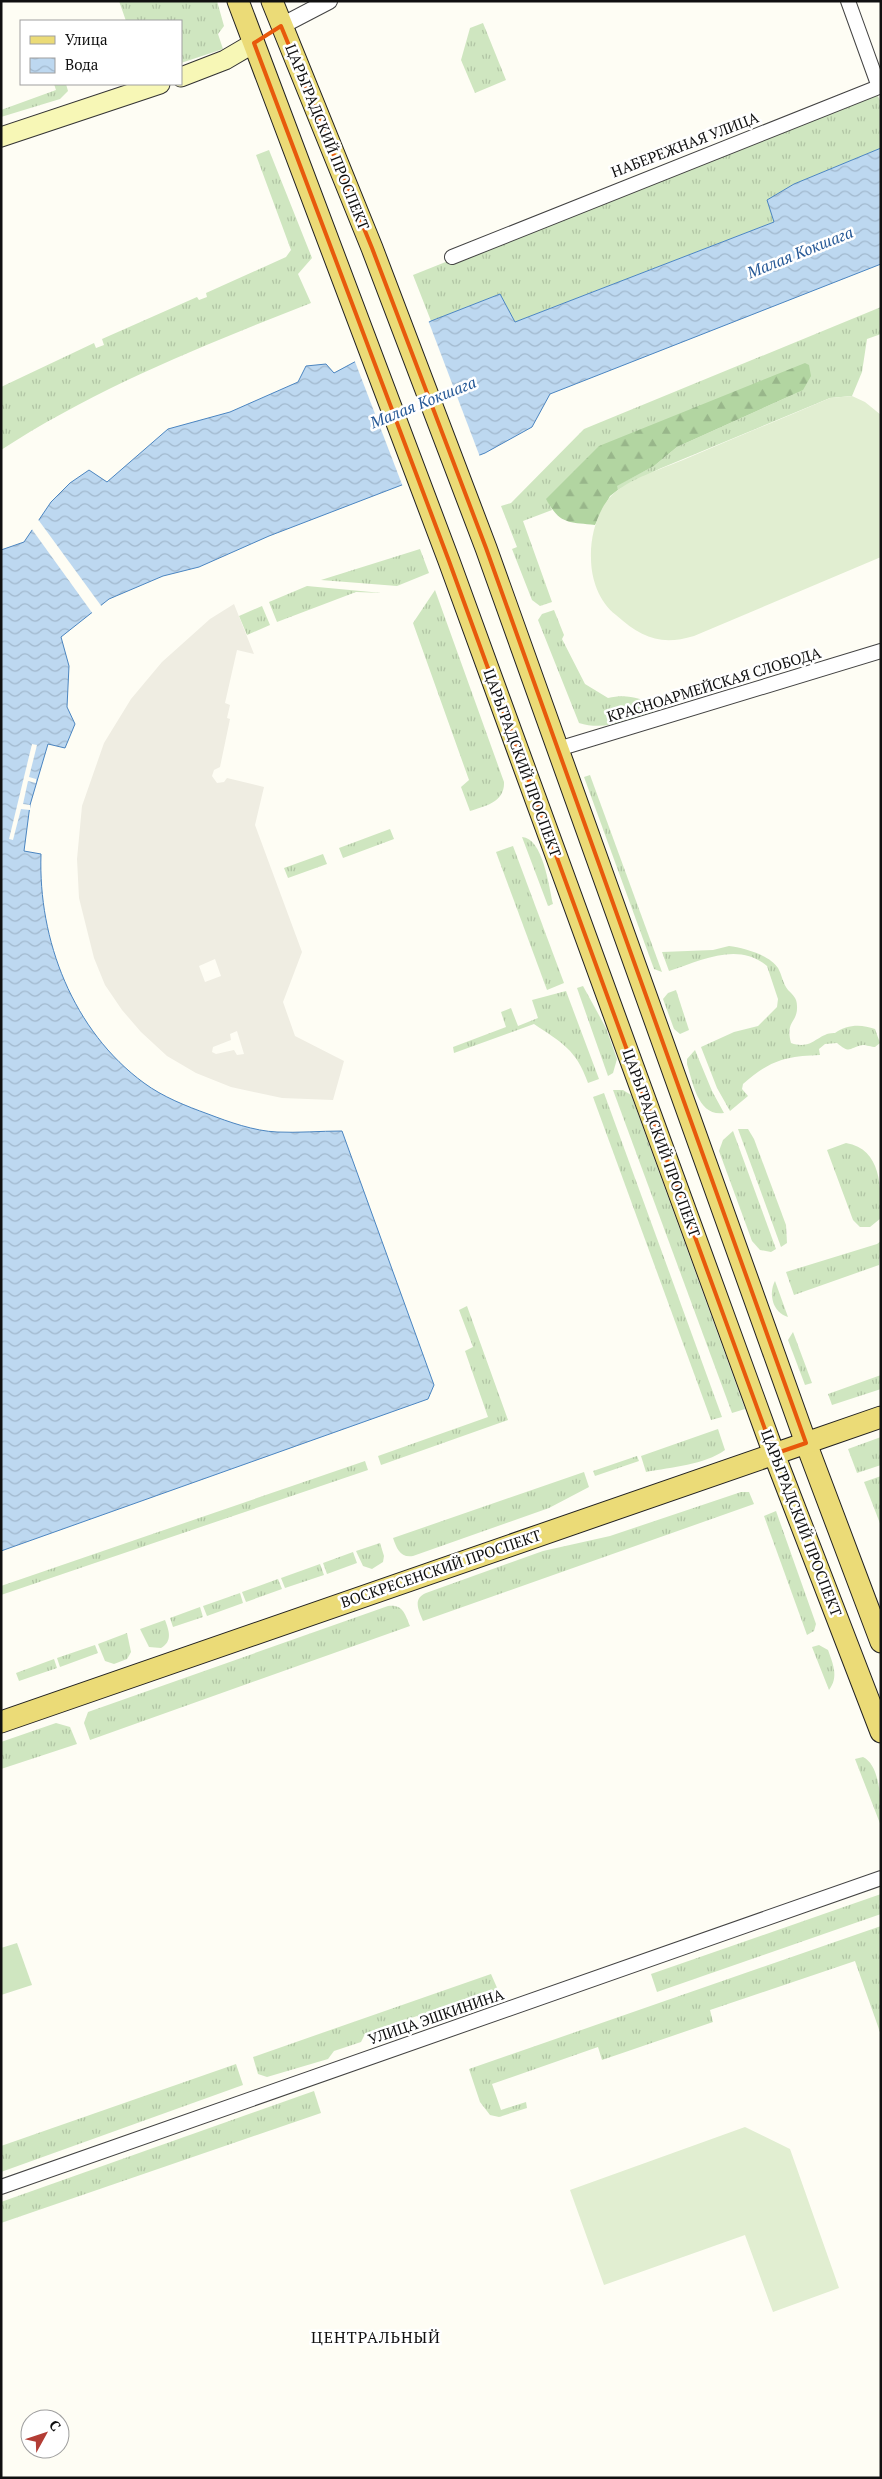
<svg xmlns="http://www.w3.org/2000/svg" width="882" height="2479" font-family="'PT Serif',serif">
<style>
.grass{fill:url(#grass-tufts)}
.forest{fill:url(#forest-firs)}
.park{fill:#cfe6c0}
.pitch{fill:#e1eed1}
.plaza{fill:#efede2;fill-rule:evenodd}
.water{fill:url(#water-waves);stroke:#4b85c0}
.pier{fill:#fefdf4}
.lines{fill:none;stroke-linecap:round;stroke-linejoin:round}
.minor-casing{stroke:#434343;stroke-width:16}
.tertiary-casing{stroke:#434343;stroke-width:18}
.secondary-casing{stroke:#323232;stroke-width:21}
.primary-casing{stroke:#212121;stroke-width:23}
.minor{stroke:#fff;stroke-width:14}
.tertiary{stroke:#fff;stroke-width:16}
.secondary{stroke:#f7f7b6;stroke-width:19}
.primary{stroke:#ebdb77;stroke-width:21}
.marked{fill:none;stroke:#e8590c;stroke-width:4;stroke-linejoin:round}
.labels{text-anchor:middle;stroke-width:5;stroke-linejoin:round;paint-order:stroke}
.street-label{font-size:15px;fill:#101010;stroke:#fff}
.water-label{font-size:16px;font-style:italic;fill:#255896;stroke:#fff}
.neighbourhood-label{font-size:16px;letter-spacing:1px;fill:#101010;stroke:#fff}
</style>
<defs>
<pattern id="grass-tufts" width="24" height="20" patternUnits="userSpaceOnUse" patternTransform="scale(1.25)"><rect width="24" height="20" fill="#cfe6c0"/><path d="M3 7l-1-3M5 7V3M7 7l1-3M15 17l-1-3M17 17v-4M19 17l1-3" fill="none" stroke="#b1c4a4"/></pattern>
<pattern id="forest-firs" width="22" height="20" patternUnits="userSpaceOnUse" patternTransform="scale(1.25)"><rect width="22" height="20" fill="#b2d5a1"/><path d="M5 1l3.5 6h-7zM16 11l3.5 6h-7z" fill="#98b68a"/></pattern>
<pattern id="water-waves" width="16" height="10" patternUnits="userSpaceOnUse" patternTransform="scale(1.25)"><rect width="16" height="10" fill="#bdd8f0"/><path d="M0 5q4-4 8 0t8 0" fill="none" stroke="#a1b8cd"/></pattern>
</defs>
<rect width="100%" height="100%" fill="#fefdf4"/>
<!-- grass -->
<g class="grass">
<polygon points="119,1 217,1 224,26 218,34 223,49 181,63 181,21 126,21"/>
<polygon points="483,23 506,80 475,93 461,60 470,28"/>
<polygon points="54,84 66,84 68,91 60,99 1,117 1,110 56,90"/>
<polygon points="875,91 881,102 881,148 794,184 768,200 774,222 515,322 500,294 431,321 413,275"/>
<path d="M269 150 312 258 298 274 311 303C204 345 98 387 1 450V387L94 343 96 348 104 345 102 339 197 297 199 300 207 297 206 293 286 257 291 250 256 155Z"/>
<polygon points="881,307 881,334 867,339 862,372 852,396 830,398 659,469 618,490 616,486 654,466 677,447 803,390 547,499 552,510 523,521 552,602 540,606 532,600 512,549 517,547 501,506 511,503 584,429"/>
<polygon points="420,549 429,573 397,586 321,580"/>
<polygon points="307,586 382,593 356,592 277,622 269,602"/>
<path d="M435 590 504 782C505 802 485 806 470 811L461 787 469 780 413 623Z"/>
<polygon points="262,606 270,625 247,635 239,616"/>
<path d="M554 610 564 635 562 639 585 684 608 698C625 694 640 697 655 706L653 714C628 720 604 731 579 723L538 620 542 614Z"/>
<polygon points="590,775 662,972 654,969 584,777"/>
<polygon points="390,829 394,839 343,858 339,848"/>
<path d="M522 837C543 838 549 887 553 904L548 906Z"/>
<polygon points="513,846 564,983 547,990 496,852"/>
<polygon points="323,854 327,864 288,878 284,868"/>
<path d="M729 946C744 948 770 955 778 968 782 975 783 984 788 990 793 995 797 998 797 1006 798 1023 785 1020 791 1043 813 1051 818 1032 835 1033 847 1024 862 1024 875 1029L880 1043 875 1047C872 1047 866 1045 863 1045 849 1047 851 1055 837 1043L825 1044 819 1049 820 1055C785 1056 769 1061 743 1084L742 1089 748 1096 730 1111 717 1088 701 1047 734 1032 758 1026 777 1007 778 999 767 966C738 941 700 961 669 971L662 952 713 950Z"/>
<polygon points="583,986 606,1028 617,1059 613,1073 608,1076 577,988"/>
<polygon points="676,990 689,1030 680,1034 674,1029 663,999 668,993"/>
<path d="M566 991 599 1079 588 1083C576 1049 562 1043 534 1024L454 1053 453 1047 506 1027 501 1012 511 1008 518 1026 538 1018 532 1000Z"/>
<path d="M695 1050 712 1091 724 1113C698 1117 693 1083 687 1064V1059Z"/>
<polygon points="613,1090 623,1090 631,1095 745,1409 732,1413"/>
<polygon points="604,1093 722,1417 711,1420 593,1097"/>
<polygon points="738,1129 748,1129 754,1139 786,1225 787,1243 781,1247"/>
<polygon points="733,1131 776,1249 771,1252 760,1250 752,1241 719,1151 723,1140"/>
<path d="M846 1143C882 1149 881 1188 881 1218L870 1227H860L853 1220 827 1150Z"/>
<polygon points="881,1241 879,1265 794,1295 786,1272 877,1244"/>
<path d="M775 1281 788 1317C773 1313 768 1294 775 1281Z"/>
<polygon points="467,1306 508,1420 381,1465 378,1456 488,1417 465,1351 473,1347 459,1310"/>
<polygon points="793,1332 812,1383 805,1385 788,1340"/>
<polygon points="881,1375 881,1389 832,1405 828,1394"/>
<path d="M718 1429 725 1450C704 1465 672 1467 646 1472L641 1456Z"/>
<polygon points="881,1437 881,1465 857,1473 848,1449"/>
<polygon points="637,1456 639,1461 595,1476 593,1471"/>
<polygon points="365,1461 368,1470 1,1595 1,1586"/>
<path d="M584 1472 589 1487 549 1508 413 1556C400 1558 397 1549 393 1538Z"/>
<polygon points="881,1476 881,1526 864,1482"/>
<path d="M741 1492H749L754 1504 423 1621C419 1611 412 1599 426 1593L543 1551 610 1536Z"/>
<polygon points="776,1511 816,1624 814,1631 807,1635 764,1516"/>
<polygon points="380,1543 384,1556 383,1562 372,1569 363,1566 356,1551"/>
<polygon points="353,1552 357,1563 327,1574 323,1563"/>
<polygon points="320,1564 324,1575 285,1588 281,1578"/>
<polygon points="278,1579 282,1589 246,1602 242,1592"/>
<polygon points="240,1593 243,1603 207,1616 203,1606"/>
<path d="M388 1606C403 1604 405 1614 410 1626L90 1740 84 1723 88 1712Z"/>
<polygon points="200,1607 203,1617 173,1627 170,1618"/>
<path d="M165 1620C169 1631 173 1641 161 1648L149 1647 140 1629Z"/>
<polygon points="127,1633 131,1652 127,1659 114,1664 105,1661 98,1644"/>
<polygon points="95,1645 98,1653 60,1667 57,1658"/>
<path d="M819 1645 828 1650C833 1664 839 1677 829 1690L812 1647Z"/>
<polygon points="54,1659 57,1668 19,1681 16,1673"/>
<polygon points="56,1723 70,1727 77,1744 1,1769 1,1742"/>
<path d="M863 1757C882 1766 881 1808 881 1826L855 1759Z"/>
<polygon points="881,1894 881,1914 657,1992 651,1974"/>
<polygon points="881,1926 881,2035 855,1961 710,2010 713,2022 602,2060 598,2047 492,2084 501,2110 526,2102 527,2108 499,2117 490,2115 480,2102 469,2069"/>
<polygon points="491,1974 498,1990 491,1999 425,2023 417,2016 365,2034 361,2042 334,2051 328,2059 267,2077 258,2074 253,2057"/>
<polygon points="236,2064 243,2085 1,2172 1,2146"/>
<polygon points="314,2091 321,2113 1,2223 1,2202"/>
</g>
<!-- forest -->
<path class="forest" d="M805 363 809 365 811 376 803 390 677 447 654 466 617 486 618 490 610 496 595 525C569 522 560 525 546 499L599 446Z"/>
<!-- park -->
<polygon class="park" points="17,1943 32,1985 1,1995 1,1948"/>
<!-- pitch -->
<g class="pitch">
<path d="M852 396 865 402 881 415V557L694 636C661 646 642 638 616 615 599 602 591 579 591 558 590 538 597 510 612 495 627 480 663 468 683 460 732 439 781 419 830 398Z"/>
<polygon points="745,2127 790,2149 839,2288 773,2312 745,2235 604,2285 570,2190"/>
</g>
<!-- plaza -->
<path class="plaza" d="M234 604 254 654 237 650 225 703 230 705 227 718 230 719 220 767 214 770 212 776 217 783 224 782 227 778 264 787 255 825 302 952 283 1002 295 1036 344 1061 333 1100 282 1098 231 1087 196 1073 167 1056 141 1032 122 1010 105 985 94 958 79 898 77 859 82 806 104 743 131 699 162 662 210 619ZM215 959 221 976 205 982 199 966ZM237 1031 244 1054 237 1055 234 1050 216 1054 212 1052 213 1047 231 1040 230 1034Z"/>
<!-- water -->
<path class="water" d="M881 148V264L550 394 532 427 485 453 269 536 199 567 163 576 109 599 61 637 69 666 67 707 75 724 65 748 48 744 30 805 24 851 41 854C38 940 73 1031 144 1083 163 1097 186 1106 208 1114 229 1122 254 1131 277 1132 298 1133 320 1131 342 1131L434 1385 428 1399 1 1551V550L24 542 51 502 70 483 89 470 107 482 168 429 230 412 298 382 306 366 326 364 334 373 431 321 500 294 515 322 774 222 767 200 794 184Z"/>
<!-- pier -->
<g class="pier">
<polygon points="428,320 480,457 403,487 354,359"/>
<polygon points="37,518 102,607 93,614 31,528"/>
<polygon points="32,744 37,745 29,777 36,779 36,783 28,781 23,804 30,805 30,810 21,809 13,840 9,839"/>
</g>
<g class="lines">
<defs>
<g id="minor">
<polyline points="848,1 879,87"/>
<polyline points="452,257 881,86"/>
<polyline points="558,749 881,651"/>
<polyline points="1,2187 881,1878"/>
</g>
<polyline id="tertiary" points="281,26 329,1"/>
<g id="secondary">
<polyline points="181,77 225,60 254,43"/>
<polyline points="1,137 160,84"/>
</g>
<g id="primary">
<polyline points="238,1 449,561 774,1454 881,1732"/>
<polyline points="272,1 372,248 486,548 806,1443 881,1642"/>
<polyline points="1,1722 881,1417"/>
</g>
</defs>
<!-- minor casing -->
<use href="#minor" class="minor-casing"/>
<!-- tertiary casing -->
<use href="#tertiary" class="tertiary-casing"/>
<!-- secondary casing -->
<use href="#secondary" class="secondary-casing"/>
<!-- primary casing -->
<use href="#primary" class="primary-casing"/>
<!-- minor -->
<use href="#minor" class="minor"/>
<!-- tertiary -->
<use href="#tertiary" class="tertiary"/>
<!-- secondary -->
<use href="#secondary" class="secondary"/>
<!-- primary -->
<use href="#primary" class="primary"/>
</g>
<!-- marked area -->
<path class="marked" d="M281 26 372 248 486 548 806 1443 774 1454 449 561 254 43Z"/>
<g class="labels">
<!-- street labels -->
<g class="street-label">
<text transform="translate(327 137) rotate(68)" y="5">ЦАРЬГРАДСКИЙ ПРОСПЕКТ</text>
<text transform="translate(685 145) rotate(-21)" y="5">НАБЕРЕЖНАЯ УЛИЦА</text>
<text transform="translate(714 685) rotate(-17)" y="5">КРАСНОАРМЕЙСКАЯ СЛОБОДА</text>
<text transform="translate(522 763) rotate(70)" y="5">ЦАРЬГРАДСКИЙ ПРОСПЕКТ</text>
<text transform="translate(661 1143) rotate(70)" y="5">ЦАРЬГРАДСКИЙ ПРОСПЕКТ</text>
<text transform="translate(801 1523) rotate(69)" y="5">ЦАРЬГРАДСКИЙ ПРОСПЕКТ</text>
<text transform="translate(441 1569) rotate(-19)" y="5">ВОСКРЕСЕНСКИЙ ПРОСПЕКТ</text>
<text transform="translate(436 2017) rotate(-19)" y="5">УЛИЦА ЭШКИНИНА</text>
</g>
<!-- water labels -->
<g class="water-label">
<text transform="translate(800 252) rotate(-22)" y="6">Малая Кокшага</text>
<text transform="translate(423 402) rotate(-22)" y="6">Малая Кокшага</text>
</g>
<!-- neighbourhood labels -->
<g class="neighbourhood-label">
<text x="376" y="2343">ЦЕНТРАЛЬНЫЙ</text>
</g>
</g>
<!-- border -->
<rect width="882" height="2479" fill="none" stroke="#101010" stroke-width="5"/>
<!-- legend -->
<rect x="20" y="20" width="162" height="65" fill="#ffffff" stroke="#9f9f9f"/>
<rect x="30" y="36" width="25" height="8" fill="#ebdb77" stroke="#9f9f9f"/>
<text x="65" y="45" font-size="15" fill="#101010">Улица</text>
<rect x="30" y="58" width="25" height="15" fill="url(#water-waves)" stroke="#9f9f9f"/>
<text x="65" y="70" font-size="15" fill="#101010">Вода</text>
<!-- north arrow -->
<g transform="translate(45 2434) rotate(50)"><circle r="24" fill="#ffffff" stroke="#9f9f9f"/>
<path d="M0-4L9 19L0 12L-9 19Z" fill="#b33d35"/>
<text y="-8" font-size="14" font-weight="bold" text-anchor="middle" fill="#101010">С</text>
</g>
</svg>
